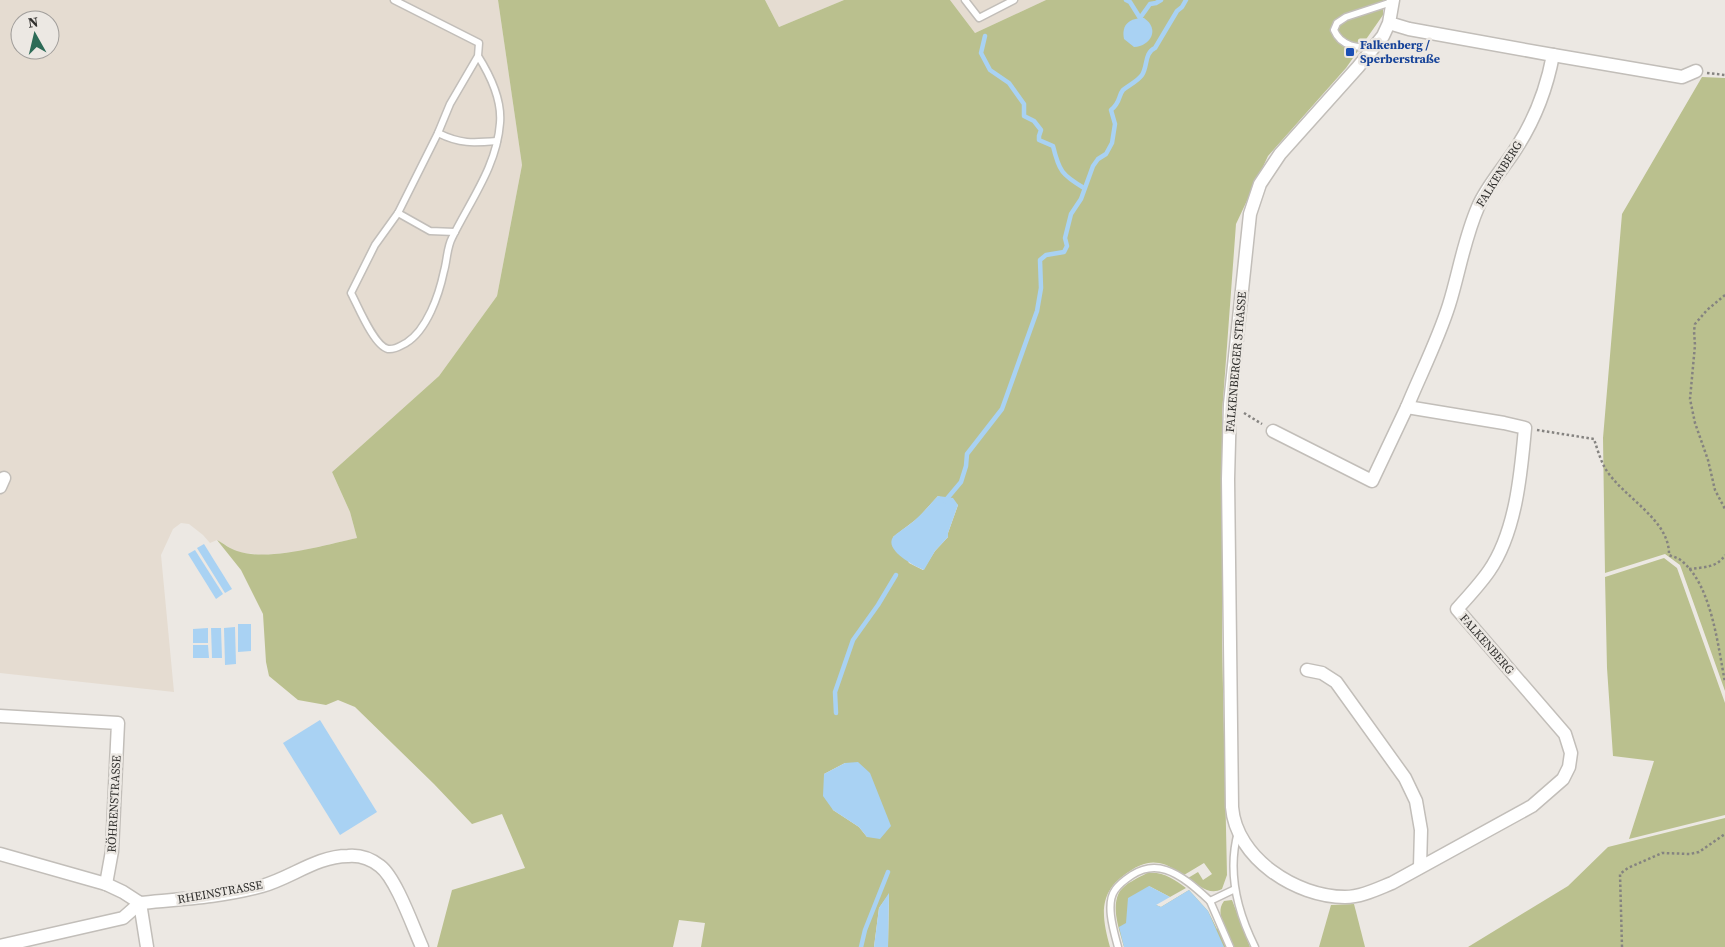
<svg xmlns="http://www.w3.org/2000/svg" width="1725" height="947" font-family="'Source Serif 4',serif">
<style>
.built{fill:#e5dcd1;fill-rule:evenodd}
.green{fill:#bac08e;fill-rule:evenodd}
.water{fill:#a9d2f3}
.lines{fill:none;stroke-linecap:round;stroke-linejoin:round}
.stream{stroke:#a9d2f3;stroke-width:4.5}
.service-casing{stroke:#c2beb9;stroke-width:9}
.minor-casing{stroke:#c2beb9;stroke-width:15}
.path{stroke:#858380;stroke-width:2.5;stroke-dasharray:2.5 2.5;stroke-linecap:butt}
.service{stroke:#fff;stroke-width:6}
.minor{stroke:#fff;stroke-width:12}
.transit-dot{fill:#1a4fb4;stroke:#ece8e3;stroke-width:2}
.labels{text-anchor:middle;stroke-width:5;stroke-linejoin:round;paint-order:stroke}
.transit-label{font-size:12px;font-weight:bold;fill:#164399;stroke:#ece8e3;text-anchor:start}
.street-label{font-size:12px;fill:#31302e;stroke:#ece8e3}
</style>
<rect width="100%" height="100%" fill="#ece8e3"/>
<!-- built -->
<g class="built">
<path d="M0 0H498L522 165 497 296 439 376 332 472 350 512 357 538 296 552 262 555 237 552 217 540 210 543 203 535 189 524 181 523 173 529 161 555 174 692 0 673ZM20 20H50V50H20Z"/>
<polygon points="765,0 844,0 779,27"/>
<polygon points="950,0 1046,0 975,33"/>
</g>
<!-- green -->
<g class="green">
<path d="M498 0H765L779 27 844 0H950L975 33 1046 0H1383V15L1346 68 1268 156 1236 224 1222 414V643L1227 875 1222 889C1209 896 1199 885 1188 878L1198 872 1203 880 1212 874 1204 863 1184 875C1176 871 1168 864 1159 863 1148 861 1139 865 1130 871 1098 891 1101 914 1110 947H888L889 894 879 908 874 947H701L705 923 679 920 673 947H437L452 890 525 868 502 814 472 824 434 784 355 707 338 700 326 705 298 700 269 676 266 662 263 614 241 570 217 540C223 543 230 549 237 551 268 562 325 545 357 538L350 512 332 472 439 376 497 296 522 165ZM938 496 958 505 948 533V537L935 551 923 570 909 563 893 537 918 518ZM845 763H858L867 837 859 827 833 810 824 774Z"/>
<polygon points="1702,77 1725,78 1725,691 1680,565 1665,554 1605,573 1603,438 1622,214"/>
<polygon points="1664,558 1677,568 1725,703 1725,815 1629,839 1654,761 1613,756 1607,668 1605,577"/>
<polygon points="1725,818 1725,947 1468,947 1568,886 1608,847"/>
<path d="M1147 873C1163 871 1174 879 1186 888L1170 897 1149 886 1156 905 1161 907 1189 890 1208 911 1217 929 1223 925C1221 916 1218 909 1224 901L1232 900 1250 947H1124C1120 931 1110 907 1120 891 1126 883 1138 878 1147 873Z"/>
<polygon points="1354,904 1365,947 1319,947 1331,905"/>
</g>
<!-- water -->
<g class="water">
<path d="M1144 18C1160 29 1151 46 1134 47L1124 39C1121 24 1130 18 1144 18Z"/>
<path d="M938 496 953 498 958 505 948 533V537L935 551 924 570C914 566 882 549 894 536 901 530 910 525 916 519 924 512 931 503 938 496Z"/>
<polygon points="204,544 232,589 225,593 197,548"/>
<polygon points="195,550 223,594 216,599 188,554"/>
<polygon points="238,624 251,624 251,651 238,652"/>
<polygon points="235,627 236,664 225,665 224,628"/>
<polygon points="208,628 208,643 193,643 193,629"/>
<polygon points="211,628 221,628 222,658 212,658"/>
<polygon points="193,645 208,645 209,658 193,658"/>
<polygon points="320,720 377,812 340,835 283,743"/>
<polygon points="858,762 870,773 891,826 880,839 867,837 859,827 833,810 823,796 824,774 845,763"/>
<polygon points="1149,886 1170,897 1156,905 1161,907 1189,890 1208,911 1224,947 1124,947 1119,927 1126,923 1128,898"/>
<polygon points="889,893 888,947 874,947 879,908"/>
</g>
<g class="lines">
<!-- stream -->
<g class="stream">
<polyline points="1126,0 1130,2 1140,18 1150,4 1156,3 1161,0"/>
<path d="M985 36 981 53 990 70 1009 83 1024 104V116L1034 121 1041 130 1039 136V140L1053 146C1059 171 1062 175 1084 188"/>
<path d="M945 501 961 482 966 466 967 454 1002 409 1037 311 1041 288 1040 260 1046 255 1064 252 1067 246 1065 238 1071 214 1081 199 1093 166 1098 159 1106 154 1112 143 1115 124 1111 110C1121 102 1118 96 1123 90 1129 85 1138 81 1142 75 1148 66 1144 53 1155 48L1177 11 1182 7 1186 0"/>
<polyline points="836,713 835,692 853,640 878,605 896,575"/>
<polyline points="861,947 865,930 888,872"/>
</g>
<defs>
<g id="service">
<path d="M394 0 479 43 478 56 450 104 438 133 398 213 375 245 351 293C358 306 374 346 388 349 395 350 400 346 406 343 427 330 439 295 444 271 447 261 447 247 452 238 470 201 497 166 500 123 502 100 490 75 478 56"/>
<polyline points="965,0 979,18 1014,0"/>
<path d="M1374 47C1358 48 1341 47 1334 30L1337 23 1346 17 1392 2"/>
<path d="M438 133C460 144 473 143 497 141"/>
<polyline points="398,213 430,231 455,232"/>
<path d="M1238 832C1227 872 1237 911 1255 947"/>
<path d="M1118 947C1114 932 1105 904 1115 890 1119 884 1126 879 1132 875 1143 868 1154 866 1166 870 1182 875 1198 890 1210 901"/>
<polyline points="1230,947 1210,901 1235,889"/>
</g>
<g id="minor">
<path d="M1389 23 1409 29 1553 55C1547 87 1535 119 1517 147 1506 165 1486 187 1478 207 1464 239 1459 273 1449 305 1438 340 1421 373 1407 407L1504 423 1525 428C1521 473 1516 532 1489 571 1480 584 1468 597 1457 609L1565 734 1571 753 1569 767 1563 779 1532 806 1392 883C1377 889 1361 897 1345 897 1296 897 1236 858 1232 807L1228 479 1230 404 1250 214 1260 184 1280 154 1358 67 1383 36 1389 23 1393 0"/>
<polyline points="1553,55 1682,77 1696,71"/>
<polyline points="1273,431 1372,481 1407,407"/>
<polyline points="0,487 4,478"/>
<polyline points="1307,670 1322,673 1336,682 1405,778 1416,801 1421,830 1420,867"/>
<polyline points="0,716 118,723 112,851 106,884"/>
<path d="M0 854 106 884 123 892 140 903C181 899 222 897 262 886 291 878 317 856 348 856 359 855 371 859 380 866 396 878 413 927 422 947"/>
<polyline points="140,903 147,947"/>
<polyline points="0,946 123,918 140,903"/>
</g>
</defs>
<!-- service casing -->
<use href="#service" class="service-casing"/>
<!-- minor casing -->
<use href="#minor" class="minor-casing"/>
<!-- path -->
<g class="path">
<polyline points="1707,73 1725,75"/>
<polyline points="1725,295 1707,310 1695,324 1694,331 1695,345 1690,399 1695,423 1708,460 1715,490 1725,509"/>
<polyline points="1244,413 1262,424"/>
<path d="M1537 430 1594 439C1597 448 1600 459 1605 468 1622 497 1670 519 1669 555 1674 557 1679 558 1683 562 1712 587 1718 647 1725 682"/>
<path d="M1689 569C1704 567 1717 568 1725 555"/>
<polyline points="1622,947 1620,874 1628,868 1662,853 1690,854 1699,852 1725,834"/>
</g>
<!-- service -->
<use href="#service" class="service"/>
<!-- minor -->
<use href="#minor" class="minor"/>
</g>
<!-- markers -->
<rect class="transit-dot" x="1345" y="47" width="10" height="10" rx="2.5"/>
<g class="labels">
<!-- transit labels -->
<g class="transit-label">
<text x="1360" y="49">Falkenberg /<tspan x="1360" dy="14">Sperberstraße</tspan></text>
</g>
<!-- street labels -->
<g class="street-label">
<text transform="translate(1499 174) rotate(-58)" y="4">FALKENBERG</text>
<text transform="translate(1236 362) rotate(-85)" y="4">FALKENBERGER STRASSE</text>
<text transform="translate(1487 644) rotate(49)" y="4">FALKENBERG</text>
<text transform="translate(114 804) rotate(-87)" y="4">RÖHRENSTRASSE</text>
<text transform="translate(220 892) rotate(-10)" y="4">RHEINSTRASSE</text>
</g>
</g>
<!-- north arrow -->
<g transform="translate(35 35) rotate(352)"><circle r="24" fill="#ece8e3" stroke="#a19e9b"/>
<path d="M0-4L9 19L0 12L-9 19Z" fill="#2d6b57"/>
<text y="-8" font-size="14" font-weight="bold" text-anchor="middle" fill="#31302e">N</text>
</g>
</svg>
